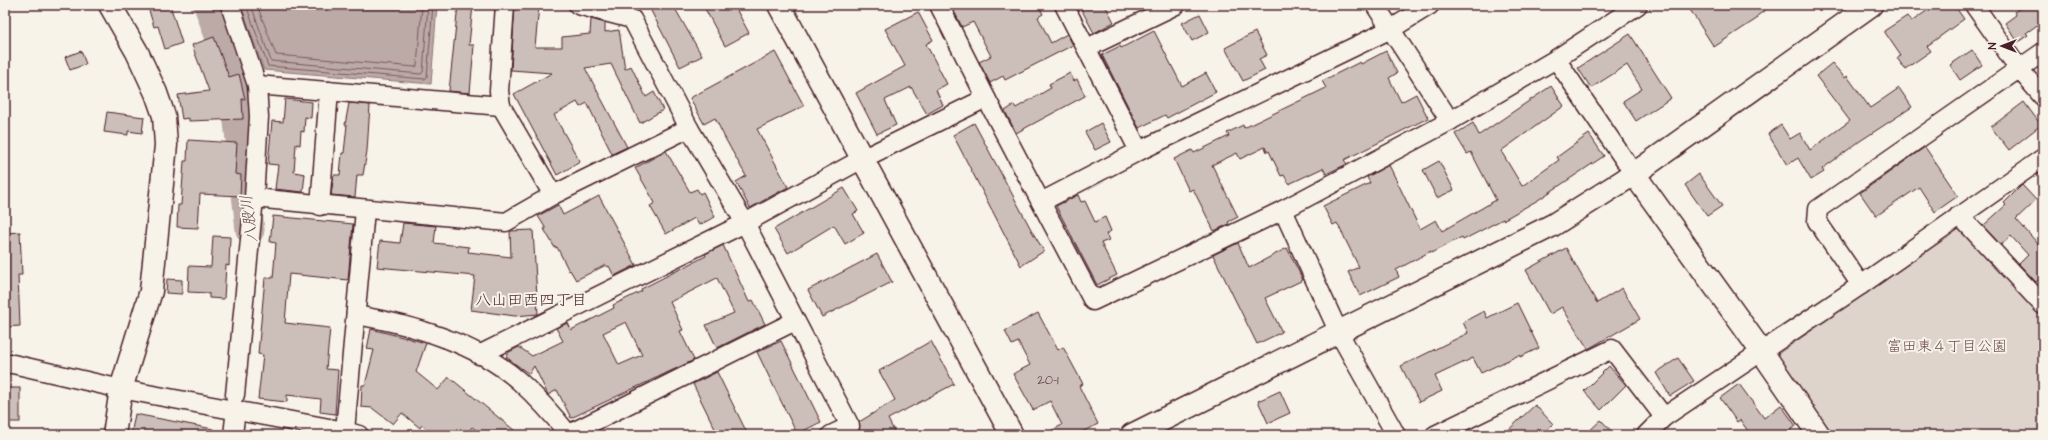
<svg xmlns="http://www.w3.org/2000/svg" width="2048" height="440" font-family="'Architects Daughter','Klee One',sans-serif">
<style>
.green{fill:#ded4cc;stroke:#947a7c}
.water{fill:#bcaaa7;stroke:#8e7275}
.lines{fill:none;stroke-linecap:round;stroke-linejoin:round}
.shore{stroke:#78575d;stroke-width:1}
.river{stroke:#bcaaa7;stroke-width:29}
.building{fill:#ccbfb9;stroke:#4a1f2b;fill-rule:evenodd}
.minor-casing{stroke:#4a1f2b;stroke-width:21}
.tertiary-casing{stroke:#4a1f2b;stroke-width:25}
.minor{stroke:#f7f3e8;stroke-width:18}
.tertiary{stroke:#f7f3e8;stroke-width:22}
.labels{text-anchor:middle;stroke-width:4;stroke-linejoin:round;paint-order:stroke}
.number-label{font-size:13px;fill:#6a474e}
.park-label{font-size:15px;fill:#6f4c53;stroke:#f7f3e8}
.water-label{font-size:16px;font-style:italic;fill:#6c4950;stroke:#f7f3e8}
.neighbourhood-label{font-size:16px;fill:#4a1f2b;stroke:#f7f3e8}
</style>
<rect width="100%" height="100%" fill="#f7f3e8"/>
<filter id="ink" filterUnits="userSpaceOnUse"><feTurbulence type="fractalNoise" baseFrequency=".025" numOctaves="2"/><feDisplacementMap in="SourceGraphic" scale="8" xChannelSelector="R" yChannelSelector="G"/><feConvolveMatrix kernelMatrix="1 2 1 2 8 2 1 2 1" color-interpolation-filters="sRGB"/></filter>
<g filter="url(#ink)">
<!-- green -->
<polygon class="green" points="1959,228 2043,317 2043,435 1832,435 1775,356"/>
<!-- water -->
<polygon class="water" points="241,5 437,5 431,84 264,70"/>
<g class="lines">
<!-- shore -->
<g class="shore">
<polyline points="246,5 268,66 425,79 427,77 433,5"/>
<polyline points="251,5 271,61 421,74 423,72 428,5"/>
<polyline points="257,5 276,55 415,67 417,66 422,5"/>
</g>
<!-- river -->
<polyline class="river" points="208,5 229,63 237,113 250,230"/>
</g>
<!-- building -->
<g class="building">
<polygon points="155,5 170,5 182,43 165,49 158,26 154,27 148,7"/>
<polygon points="458,5 473,5 469,45 474,45 470,93 449,91"/>
<polygon points="515,5 539,5 535,47 562,47 562,37 590,34 591,19 605,23 605,32 619,30 625,69 631,66 646,97 654,92 663,110 640,123 611,64 585,68 627,147 612,154 587,103 580,107 577,102 554,115 580,162 557,175 514,94 552,73 511,70"/>
<polygon points="648,5 673,5 702,56 680,67"/>
<polygon points="703,5 734,5 749,33 725,46"/>
<polygon points="951,5 1038,5 1043,14 1038,17 1051,43 1067,34 1073,45 1005,80 1003,76 990,83 979,62 991,56 973,22 962,27"/>
<polygon points="1079,5 1105,5 1114,22 1094,33"/>
<polygon points="1687,5 1772,5 1757,16 1758,18 1714,47"/>
<polygon points="1935,5 1954,5 1964,19 1927,46 1931,51 1905,69 1897,58 1901,56 1884,31 1907,16 1911,22"/>
<polygon points="2025,5 2043,5 2043,21 2026,33 2028,35 2018,42 2005,23 2016,15 2014,12"/>
<polygon points="918,12 933,40 926,44 947,84 936,90 943,105 927,114 911,87 885,100 896,125 877,134 856,93 905,66 885,29"/>
<polygon points="1200,14 1209,32 1192,41 1182,23"/>
<polygon points="1154,31 1182,86 1206,73 1216,92 1167,118 1165,115 1139,128 1102,55 1120,46 1121,48"/>
<polygon points="1255,32 1267,55 1259,59 1265,70 1243,81 1225,48"/>
<polygon points="1630,34 1671,98 1636,121 1623,101 1642,89 1627,65 1591,88 1578,68"/>
<polygon points="214,37 229,77 239,74 245,99 242,99 243,119 189,121 189,118 182,119 178,95 209,91 192,45"/>
<polygon points="1972,50 1982,65 1960,80 1950,65"/>
<polygon points="81,51 86,64 70,70 65,57"/>
<polygon points="1386,51 1397,73 1389,78 1401,102 1416,94 1428,118 1344,160 1347,164 1326,174 1323,168 1289,184 1284,175 1281,176 1269,151 1267,152 1265,147 1240,159 1237,153 1212,165 1238,217 1228,222 1229,224 1214,231 1193,189 1189,191 1174,159 1192,150 1194,153 1229,136 1227,133 1243,125 1244,128 1326,88 1322,81 1360,62 1361,64"/>
<polygon points="775,52 804,106 757,129 788,187 750,208 736,182 746,176 726,140 715,118 704,124 690,98"/>
<polygon points="1832,63 1845,78 1847,76 1870,108 1899,88 1912,107 1860,141 1822,169 1824,172 1811,180 1798,158 1787,165 1768,134 1781,125 1790,139 1800,133 1810,150 1850,121 1816,76"/>
<polygon points="1070,73 1074,81 1077,79 1085,96 1016,133 1005,111 1014,105 1016,108 1051,88 1049,84"/>
<polygon points="1551,86 1564,106 1501,151 1522,186 1559,160 1557,157 1589,134 1604,156 1538,200 1503,220 1503,219 1463,240 1462,237 1431,253 1431,251 1396,270 1399,277 1360,296 1348,272 1359,267 1337,223 1333,225 1323,206 1370,183 1367,177 1389,165 1420,229 1436,220 1442,231 1496,200 1471,152 1467,154 1455,134 1473,123 1479,135"/>
<polygon points="285,99 312,102 311,118 305,117 304,132 301,131 300,145 296,144 294,172 305,174 303,192 275,189 278,165 268,164 272,121 283,122"/>
<polygon points="2024,102 2041,125 2009,150 1991,127"/>
<polygon points="349,103 370,105 367,151 363,175 357,175 355,197 331,195 334,175 340,175 342,153 344,153 347,125 345,125"/>
<polygon points="107,112 144,117 142,133 128,131 128,135 104,132"/>
<polygon points="974,123 1033,233 1044,251 1021,266 953,135"/>
<polygon points="1101,123 1111,142 1095,150 1085,132"/>
<polygon points="188,140 237,143 235,174 241,175 240,196 200,194 198,228 177,227 178,205 181,205 184,161 187,161"/>
<polygon points="1925,147 1958,196 1935,212 1919,187 1876,216 1860,193"/>
<polygon points="666,151 690,192 697,189 700,194 703,192 715,217 699,225 695,218 693,219 666,234 650,206 655,203 635,168"/>
<polygon points="1439,161 1454,190 1437,198 1423,170"/>
<polygon points="1699,174 1722,206 1707,216 1685,185"/>
<polygon points="2022,185 2036,200 2016,219 2039,245 2043,241 2043,276 2036,282 2019,264 2028,255 2011,236 2001,245 1983,226 2006,205 2004,203"/>
<polygon points="844,188 858,211 853,214 864,233 845,244 834,225 788,253 774,229"/>
<polygon points="1078,195 1081,202 1085,201 1095,222 1105,217 1111,231 1106,234 1109,240 1101,243 1117,275 1097,285 1056,206"/>
<polygon points="599,196 636,265 614,276 609,266 607,267 606,265 576,280 570,270 569,271 557,247 555,248 544,229 546,229 538,216 558,205 563,215"/>
<polygon points="273,216 353,224 348,280 289,274 285,323 330,328 326,369 338,370 335,414 320,412 321,399 287,395 287,402 258,399 263,355 258,354 265,278 273,278 276,243 270,242"/>
<polygon points="403,223 436,226 434,243 469,247 468,252 511,257 510,231 533,230 538,314 515,316 471,310 475,276 377,267 380,241 400,243"/>
<polygon points="20,232 22,275 18,275 20,326 5,327 5,233"/>
<polygon points="213,236 230,237 229,266 226,265 224,299 209,298 209,293 188,292 189,266 211,267"/>
<polygon points="1238,243 1249,268 1287,248 1303,280 1265,298 1282,332 1257,344 1213,255"/>
<path d="M723 245 749 302 753 300 765 324 717 348 706 325 734 313 717 278 670 302 683 330 680 331 694 360 571 418 557 390 548 395 534 366 529 374 506 357 509 352 519 347 532 356 563 341 556 328 568 323 571 330 614 308 613 305 642 291 641 289 706 256 705 254ZM626 322 642 355 619 365 603 333Z"/>
<polygon points="1566,248 1597,303 1622,288 1640,319 1588,349 1562,307 1550,314 1526,270"/>
<polygon points="877,254 892,282 822,317 808,290"/>
<polygon points="167,279 182,280 182,294 166,293"/>
<polygon points="1517,303 1539,348 1520,357 1519,355 1481,373 1473,358 1435,376 1442,391 1419,402 1401,366 1468,333 1463,322 1484,311 1487,318"/>
<polygon points="1038,313 1058,350 1063,347 1083,384 1079,386 1098,424 1076,435 1043,435 1062,425 1050,401 1033,410 1013,374 1030,365 1018,342 1012,345 1005,331"/>
<polygon points="371,329 426,343 416,372 438,390 449,377 520,435 483,435 472,427 466,435 435,435 422,425 420,428 402,413 393,424 372,408 361,407 362,385 365,385 374,350 367,349"/>
<polygon points="781,341 821,422 797,434 757,352"/>
<polygon points="931,341 954,384 888,419 896,435 868,435 866,431 860,434 859,422 895,400 879,371"/>
<polygon points="1678,358 1694,381 1670,396 1656,373"/>
<polygon points="1609,366 1626,385 1601,410 1584,391"/>
<polygon points="717,372 748,435 718,435 693,384"/>
<polygon points="1739,384 1764,418 1781,405 1796,426 1784,435 1751,435 1740,420 1737,422 1720,398"/>
<rect x="5" y="388" width="15" height="34"/>
<polygon points="1280,391 1290,413 1268,423 1258,401"/>
<polygon points="1535,405 1553,424 1541,435 1503,435"/>
<polygon points="135,414 213,429 213,435 131,435"/>
<polygon points="1601,420 1615,435 1585,435"/>
</g>
<g class="lines">
<defs>
<g id="minor">
<polyline points="230,5 257,85 259,117 254,198 235,395"/>
<polyline points="505,5 499,91 501,106 553,195"/>
<polyline points="578,5 632,19 689,128"/>
<polyline points="939,5 986,98 1093,301 1283,210 1450,121 1556,59 1638,5"/>
<polyline points="1064,5 1139,151"/>
<polyline points="1375,5 1450,121"/>
<polyline points="1974,5 2019,69 2043,97"/>
<polyline points="1087,48 1176,5"/>
<polyline points="1556,59 1634,174"/>
<polyline points="257,85 501,106"/>
<polyline points="254,198 506,222 553,195 689,128 745,223 850,426 831,435"/>
<polyline points="1041,202 1139,151 1391,29 1430,5"/>
<polyline points="320,206 329,91"/>
<polyline points="1283,210 1339,333 1396,435"/>
<polyline points="1959,215 2043,305"/>
<polyline points="1861,285 1817,221 1818,209 2043,52"/>
<path d="M356 315C412 325 475 342 519 381 537 397 554 416 569 435"/>
<polyline points="479,355 745,223 862,159 986,98"/>
<polyline points="5,364 13,364 121,389 345,431 359,435"/>
<polyline points="345,431 365,210"/>
<polyline points="569,434 795,321"/>
<polyline points="233,435 236,409"/>
<polyline points="1435,435 1612,349 1664,417"/>
<polyline points="1646,435 1664,417 1861,285 2043,158"/>
</g>
<g id="tertiary">
<polyline points="110,5 137,52 156,93 164,116 166,145 151,291 121,389 114,435"/>
<polyline points="779,5 1012,435"/>
<polyline points="1634,174 1762,352 1819,435"/>
<polyline points="1132,435 1553,225 1634,174 1871,5"/>
</g>
</defs>
<!-- minor casing -->
<use href="#minor" class="minor-casing"/>
<!-- tertiary casing -->
<use href="#tertiary" class="tertiary-casing"/>
<!-- minor -->
<use href="#minor" class="minor"/>
<!-- tertiary -->
<use href="#tertiary" class="tertiary"/>
</g>
</g>
<g class="labels">
<!-- number labels -->
<g class="number-label">
<text x="1048" y="384">20-1</text>
</g>
<!-- park labels -->
<g class="park-label">
<text x="1947" y="351">富田東４丁目公園</text>
</g>
<!-- water labels -->
<g class="water-label">
<text transform="translate(248 219) rotate(-97)" y="6">八股川</text>
</g>
<!-- neighbourhood labels -->
<g class="neighbourhood-label">
<text x="531" y="305">八山田西四丁目</text>
</g>
</g>
<!-- margin -->
<rect width="2048" height="440" fill="none" stroke="#f7f3e8" stroke-width="20"/>
<rect x="10" y="10" width="2028" height="420" fill="none" stroke="#4a1f2b" stroke-width="1.5" filter="url(#ink)"/>
<!-- north arrow -->
<g transform="translate(2002 46) rotate(270)" stroke="#f7f3e8" stroke-width="3" paint-order="stroke">
<path d="M0-3L7 15L0 10L-7 15Z" fill="#4a1f2b"/>
<text y="-6" font-size="11" font-weight="bold" text-anchor="middle" fill="#4a1f2b">N</text>
</g>
</svg>
